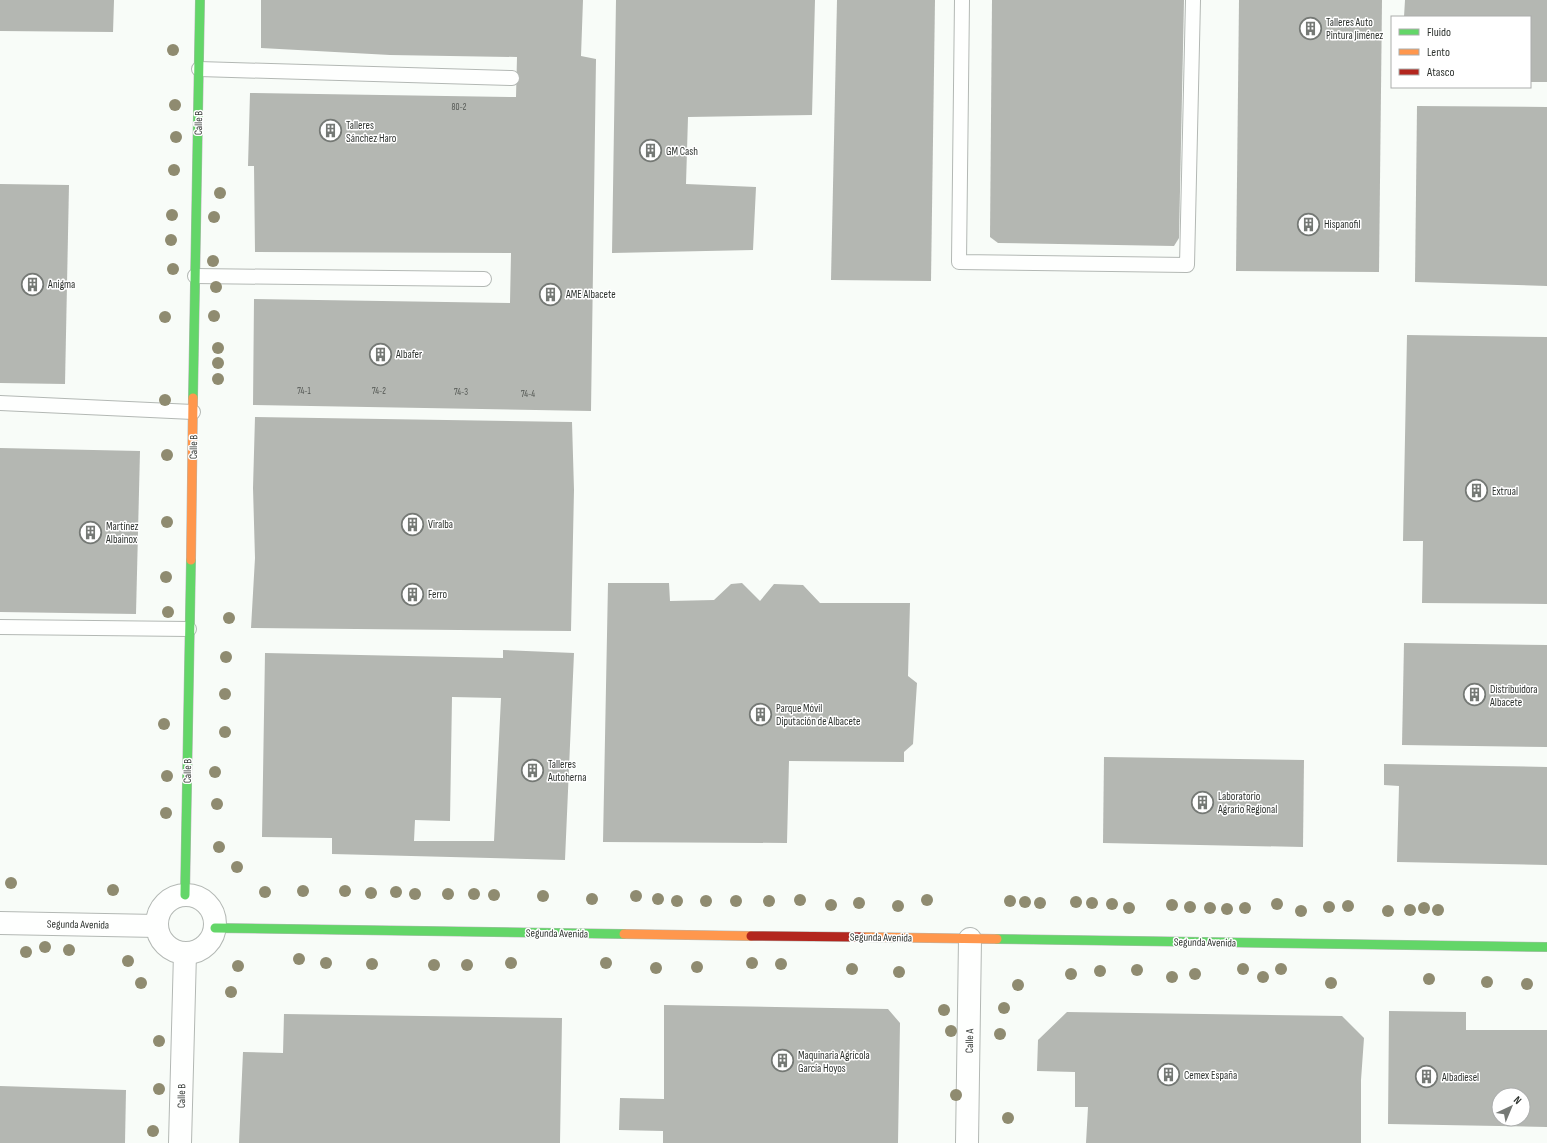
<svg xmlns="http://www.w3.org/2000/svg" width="1547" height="1143" font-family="'Sofia Sans Condensed',sans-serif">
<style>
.building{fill:#b4b7b2;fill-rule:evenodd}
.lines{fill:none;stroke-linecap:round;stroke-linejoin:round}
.lane-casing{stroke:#b3b8b4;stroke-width:16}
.street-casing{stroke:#b3b8b4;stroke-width:24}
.fast-casing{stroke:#b3b8b4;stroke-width:10}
.slow-casing{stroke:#b3b8b4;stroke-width:10}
.jam-casing{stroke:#b3b8b4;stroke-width:10}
.lane{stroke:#fefffe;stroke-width:14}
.street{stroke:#fefffe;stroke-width:22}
.fast{stroke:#63d668;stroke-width:9}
.slow{stroke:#ff974d;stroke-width:9}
.jam{stroke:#b3261e;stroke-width:9}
.tree{fill:#8f8b70}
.labels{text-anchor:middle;stroke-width:3;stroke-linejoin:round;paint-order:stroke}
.number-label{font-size:9px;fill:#505450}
.poi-label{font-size:11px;fill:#2e332f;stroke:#fff;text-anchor:start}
.street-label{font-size:11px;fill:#2e332f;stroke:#fff}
</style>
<rect width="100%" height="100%" fill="#f8fcf8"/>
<!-- building -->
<g class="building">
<polygon points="0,0 114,0 113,32 0,31"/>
<polygon points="261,0 583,0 581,56 596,59 591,411 253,405 254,299 510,303 511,253 255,252 254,166 248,166 250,93 516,97 517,57 390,55 261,48"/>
<polygon points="616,0 815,0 812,115 688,117 686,184 756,187 753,250 612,253"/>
<polygon points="837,0 935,0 931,281 831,280"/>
<polygon points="992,0 1184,0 1179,238 1174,246 998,243 990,237"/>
<polygon points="1239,0 1382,0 1379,272 1236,271"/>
<polygon points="1405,0 1547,0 1547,82 1530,82 1530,17 1404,17"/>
<polygon points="1417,106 1547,107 1547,286 1415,282"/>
<polygon points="0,184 69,185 65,384 0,383"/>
<polygon points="1407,335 1547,337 1547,604 1422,603 1423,541 1403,541"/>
<polygon points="255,417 572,422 574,490 571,631 251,628 255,558 253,488"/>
<polygon points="0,448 140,451 136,614 0,612"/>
<polygon points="608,583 669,583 670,601 714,600 731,584 742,583 760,601 774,584 803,585 820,603 910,603 908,676 917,683 913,744 904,752 904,762 789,761 787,843 603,842"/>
<polygon points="1404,643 1547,645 1547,747 1402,745"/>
<path d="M503 650 574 653 565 860 332 854V838L262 837 265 653 503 658ZM452 697 501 698 494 841H414L415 820 450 821Z"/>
<polygon points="1104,757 1304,760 1303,847 1103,843"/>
<polygon points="1384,764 1547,767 1547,865 1397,862 1399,786 1384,785"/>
<polygon points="664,1005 888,1009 900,1023 898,1143 663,1143 663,1131 619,1130 620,1098 664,1099"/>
<path d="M1389 1011 1466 1012V1030H1547V1127L1388 1124ZM1499 1095H1523V1119H1499Z"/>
<polygon points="1067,1012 1342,1016 1364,1038 1361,1080 1361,1143 1086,1143 1088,1107 1075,1107 1075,1072 1037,1071 1038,1040"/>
<polygon points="284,1014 562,1018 560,1143 239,1143 243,1052 283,1053"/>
<polygon points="0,1086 126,1090 125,1143 0,1143"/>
</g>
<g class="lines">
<defs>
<g id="lane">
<polyline points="962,0 959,262 1187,265 1193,0"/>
<polyline points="199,69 512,78"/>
<polyline points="195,276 484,279"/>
<polyline points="0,403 193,412"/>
<polyline points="0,627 189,629"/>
</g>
<g id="street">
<circle cx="186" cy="924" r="29"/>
<polyline points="0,923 157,926"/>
<polyline points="180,1143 185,953"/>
<polyline points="967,1143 970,939"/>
</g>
<g id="fast">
<polyline points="193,398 200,0"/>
<polyline points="185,895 191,560"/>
<polyline points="215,928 624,934"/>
<polyline points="997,939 1547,947"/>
</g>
<g id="slow">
<polyline points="191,560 193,398"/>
<polyline points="624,934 751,936"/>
<polyline points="862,937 997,939"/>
</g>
<polyline id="jam" points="751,936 862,937"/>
</defs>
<!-- lane casing -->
<use href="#lane" class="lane-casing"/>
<!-- street casing -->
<use href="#street" class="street-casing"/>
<!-- fast casing -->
<use href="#fast" class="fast-casing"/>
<!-- slow casing -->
<use href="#slow" class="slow-casing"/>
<!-- jam casing -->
<use href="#jam" class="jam-casing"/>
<!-- lane -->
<use href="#lane" class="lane"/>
<!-- street -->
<use href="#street" class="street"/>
<!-- fast -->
<use href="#fast" class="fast"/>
<!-- slow -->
<use href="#slow" class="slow"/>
<!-- jam -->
<use href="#jam" class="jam"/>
</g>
<!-- trees -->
<g class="tree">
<circle cx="173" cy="50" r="6"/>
<circle cx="175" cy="105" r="6"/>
<circle cx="176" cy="137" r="6"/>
<circle cx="174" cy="170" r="6"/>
<circle cx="220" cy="193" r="6"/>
<circle cx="172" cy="215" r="6"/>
<circle cx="214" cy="217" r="6"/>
<circle cx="171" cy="240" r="6"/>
<circle cx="213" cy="261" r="6"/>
<circle cx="173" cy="269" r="6"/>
<circle cx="216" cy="287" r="6"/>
<circle cx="214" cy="316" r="6"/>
<circle cx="165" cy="317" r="6"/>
<circle cx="218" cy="348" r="6"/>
<circle cx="218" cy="363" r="6"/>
<circle cx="218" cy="379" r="6"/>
<circle cx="165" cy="400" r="6"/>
<circle cx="167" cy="455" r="6"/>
<circle cx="167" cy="522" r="6"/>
<circle cx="166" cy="577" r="6"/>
<circle cx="168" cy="612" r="6"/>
<circle cx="229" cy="618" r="6"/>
<circle cx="226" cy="657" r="6"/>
<circle cx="225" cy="694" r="6"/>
<circle cx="164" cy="724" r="6"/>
<circle cx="225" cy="732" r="6"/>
<circle cx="215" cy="772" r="6"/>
<circle cx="167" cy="776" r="6"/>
<circle cx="217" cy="804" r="6"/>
<circle cx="166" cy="813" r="6"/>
<circle cx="219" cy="847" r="6"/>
<circle cx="237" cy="867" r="6"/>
<circle cx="11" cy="883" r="6"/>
<circle cx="113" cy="890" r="6"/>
<circle cx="303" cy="891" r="6"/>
<circle cx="345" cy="891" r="6"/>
<circle cx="265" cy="892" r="6"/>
<circle cx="396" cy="892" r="6"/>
<circle cx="371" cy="893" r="6"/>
<circle cx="415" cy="894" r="6"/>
<circle cx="448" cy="894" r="6"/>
<circle cx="474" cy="894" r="6"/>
<circle cx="494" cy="895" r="6"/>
<circle cx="543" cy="896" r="6"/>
<circle cx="636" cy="896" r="6"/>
<circle cx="592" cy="899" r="6"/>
<circle cx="658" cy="899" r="6"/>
<circle cx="800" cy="900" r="6"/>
<circle cx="927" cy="900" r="6"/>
<circle cx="677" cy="901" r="6"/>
<circle cx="706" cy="901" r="6"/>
<circle cx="736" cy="901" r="6"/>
<circle cx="769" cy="901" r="6"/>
<circle cx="1010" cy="901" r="6"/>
<circle cx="1025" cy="902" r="6"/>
<circle cx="1076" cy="902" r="6"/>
<circle cx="859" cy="903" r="6"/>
<circle cx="1040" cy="903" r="6"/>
<circle cx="1092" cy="903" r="6"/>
<circle cx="1112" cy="904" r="6"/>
<circle cx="1277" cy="904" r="6"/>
<circle cx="831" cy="905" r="6"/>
<circle cx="1172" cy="905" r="6"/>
<circle cx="898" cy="906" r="6"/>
<circle cx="1348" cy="906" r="6"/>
<circle cx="1190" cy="907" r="6"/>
<circle cx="1329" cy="907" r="6"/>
<circle cx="1129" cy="908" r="6"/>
<circle cx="1210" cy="908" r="6"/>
<circle cx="1245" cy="908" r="6"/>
<circle cx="1424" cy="908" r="6"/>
<circle cx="1227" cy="909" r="6"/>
<circle cx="1410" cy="910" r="6"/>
<circle cx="1438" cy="910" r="6"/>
<circle cx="1301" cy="911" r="6"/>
<circle cx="1388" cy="911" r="6"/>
<circle cx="45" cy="947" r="6"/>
<circle cx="69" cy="950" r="6"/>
<circle cx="26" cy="952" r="6"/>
<circle cx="299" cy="959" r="6"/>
<circle cx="128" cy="961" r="6"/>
<circle cx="326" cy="963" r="6"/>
<circle cx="511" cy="963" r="6"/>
<circle cx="606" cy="963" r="6"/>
<circle cx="752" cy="963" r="6"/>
<circle cx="372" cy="964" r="6"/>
<circle cx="781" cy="964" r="6"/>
<circle cx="434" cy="965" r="6"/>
<circle cx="467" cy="965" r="6"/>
<circle cx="238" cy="966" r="6"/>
<circle cx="697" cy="967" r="6"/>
<circle cx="656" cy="968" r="6"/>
<circle cx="852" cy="969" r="6"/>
<circle cx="1243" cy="969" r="6"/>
<circle cx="1281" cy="969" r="6"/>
<circle cx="1137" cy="970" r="6"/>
<circle cx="1100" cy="971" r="6"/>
<circle cx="899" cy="972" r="6"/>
<circle cx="1071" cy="974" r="6"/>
<circle cx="1195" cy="974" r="6"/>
<circle cx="1172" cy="977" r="6"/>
<circle cx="1263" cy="977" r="6"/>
<circle cx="1429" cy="979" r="6"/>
<circle cx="1487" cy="982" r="6"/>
<circle cx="141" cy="983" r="6"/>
<circle cx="1331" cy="983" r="6"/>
<circle cx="1527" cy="984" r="6"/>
<circle cx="1018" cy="985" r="6"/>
<circle cx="231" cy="992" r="6"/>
<circle cx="1004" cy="1008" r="6"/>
<circle cx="944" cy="1010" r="6"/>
<circle cx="951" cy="1031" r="6"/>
<circle cx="1000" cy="1034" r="6"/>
<circle cx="159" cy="1041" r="6"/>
<circle cx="159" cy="1089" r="6"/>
<circle cx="956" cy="1095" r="6"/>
<circle cx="1008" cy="1118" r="6"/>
<circle cx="153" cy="1131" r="6"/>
</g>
<!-- icons -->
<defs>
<symbol id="building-ring" viewBox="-11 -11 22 22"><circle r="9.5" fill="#fff" stroke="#757975" stroke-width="1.5"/><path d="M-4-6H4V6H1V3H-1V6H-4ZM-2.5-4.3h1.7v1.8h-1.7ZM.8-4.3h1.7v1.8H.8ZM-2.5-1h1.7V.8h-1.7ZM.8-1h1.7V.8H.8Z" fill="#757975"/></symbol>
</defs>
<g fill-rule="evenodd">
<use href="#building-ring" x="1298" y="16" width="25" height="25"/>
<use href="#building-ring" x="318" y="118" width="25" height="25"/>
<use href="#building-ring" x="638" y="138" width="25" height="25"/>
<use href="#building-ring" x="1296" y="212" width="25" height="25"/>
<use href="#building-ring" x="20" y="272" width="25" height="25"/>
<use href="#building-ring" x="538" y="282" width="25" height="25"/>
<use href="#building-ring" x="368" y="342" width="25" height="25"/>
<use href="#building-ring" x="1464" y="478" width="25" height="25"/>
<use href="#building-ring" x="400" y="512" width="25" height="25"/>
<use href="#building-ring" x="78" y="520" width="25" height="25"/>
<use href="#building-ring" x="400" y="582" width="25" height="25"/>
<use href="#building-ring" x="1462" y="682" width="25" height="25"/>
<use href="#building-ring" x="748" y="702" width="25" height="25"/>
<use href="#building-ring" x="520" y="758" width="25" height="25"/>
<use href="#building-ring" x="1190" y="790" width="25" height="25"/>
<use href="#building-ring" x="770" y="1048" width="25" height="25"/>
<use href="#building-ring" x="1156" y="1062" width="25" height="25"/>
<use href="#building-ring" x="1414" y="1064" width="25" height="25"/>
</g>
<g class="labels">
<!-- number labels -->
<g class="number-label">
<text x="459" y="110">80-2</text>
<text x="304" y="394">74-1</text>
<text x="379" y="394">74-2</text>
<text x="461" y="395">74-3</text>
<text x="528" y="397">74-4</text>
</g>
<!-- poi labels -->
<g class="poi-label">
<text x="1326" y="26">Talleres Auto<tspan x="1326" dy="13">Pintura Jiménez</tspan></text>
<text x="346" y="129">Talleres<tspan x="346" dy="13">Sánchez Haro</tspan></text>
<text x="666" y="155">GM Cash</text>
<text x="1324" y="228">Hispanofil</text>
<text x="48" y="288">Anigma</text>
<text x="566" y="298">AME Albacete</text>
<text x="396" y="358">Albafer</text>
<text x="1492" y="495">Extrual</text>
<text x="428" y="528">Viralba</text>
<text x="106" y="530">Martínez<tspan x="106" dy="13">Albainox</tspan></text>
<text x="428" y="598">Ferro</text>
<text x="1490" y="693">Distribuidora<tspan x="1490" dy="13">Albacete</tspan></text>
<text x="776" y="712">Parque Móvil<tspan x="776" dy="13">Diputación de Albacete</tspan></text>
<text x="548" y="768">Talleres<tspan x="548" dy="13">Autoherna</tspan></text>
<text x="1218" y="800">Laboratorio<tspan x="1218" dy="13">Agrario Regional</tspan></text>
<text x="798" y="1059">Maquinaria Agrícola<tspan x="798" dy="13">García Hoyos</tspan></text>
<text x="1184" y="1079">Cemex España</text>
<text x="1442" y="1081">Albadiesel</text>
</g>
<!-- street labels -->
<g class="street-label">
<text transform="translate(198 123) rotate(-89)" y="4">Calle B</text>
<text transform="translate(193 447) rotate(-89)" y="4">Calle B</text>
<text transform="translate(187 771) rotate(-89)" y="4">Calle B</text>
<text transform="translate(78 924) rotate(1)" y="4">Segunda Avenida</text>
<text transform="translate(557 933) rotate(1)" y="4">Segunda Avenida</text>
<text transform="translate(881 937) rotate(1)" y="4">Segunda Avenida</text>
<text transform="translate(1205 942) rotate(1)" y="4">Segunda Avenida</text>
<text transform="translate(969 1041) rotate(-89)" y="4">Calle A</text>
<text transform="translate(181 1096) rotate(-89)" y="4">Calle B</text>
</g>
</g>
<!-- legend -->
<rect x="1391" y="16" width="140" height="72" fill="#ffffff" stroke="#abadac"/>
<rect x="1399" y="29" width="20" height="6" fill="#63d668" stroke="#abadac"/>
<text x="1427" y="36" font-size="12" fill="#2e332f">Fluido</text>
<rect x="1399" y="49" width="20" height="6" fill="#ff974d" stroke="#abadac"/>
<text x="1427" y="56" font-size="12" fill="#2e332f">Lento</text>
<rect x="1399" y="69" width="20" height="6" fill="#b3261e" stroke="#abadac"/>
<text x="1427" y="76" font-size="12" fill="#2e332f">Atasco</text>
<!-- north arrow -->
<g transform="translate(1511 1107) rotate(44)"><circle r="19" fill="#ffffff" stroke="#abadac"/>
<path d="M0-3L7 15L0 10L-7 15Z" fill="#757975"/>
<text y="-6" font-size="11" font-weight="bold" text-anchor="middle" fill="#2e332f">N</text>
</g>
</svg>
